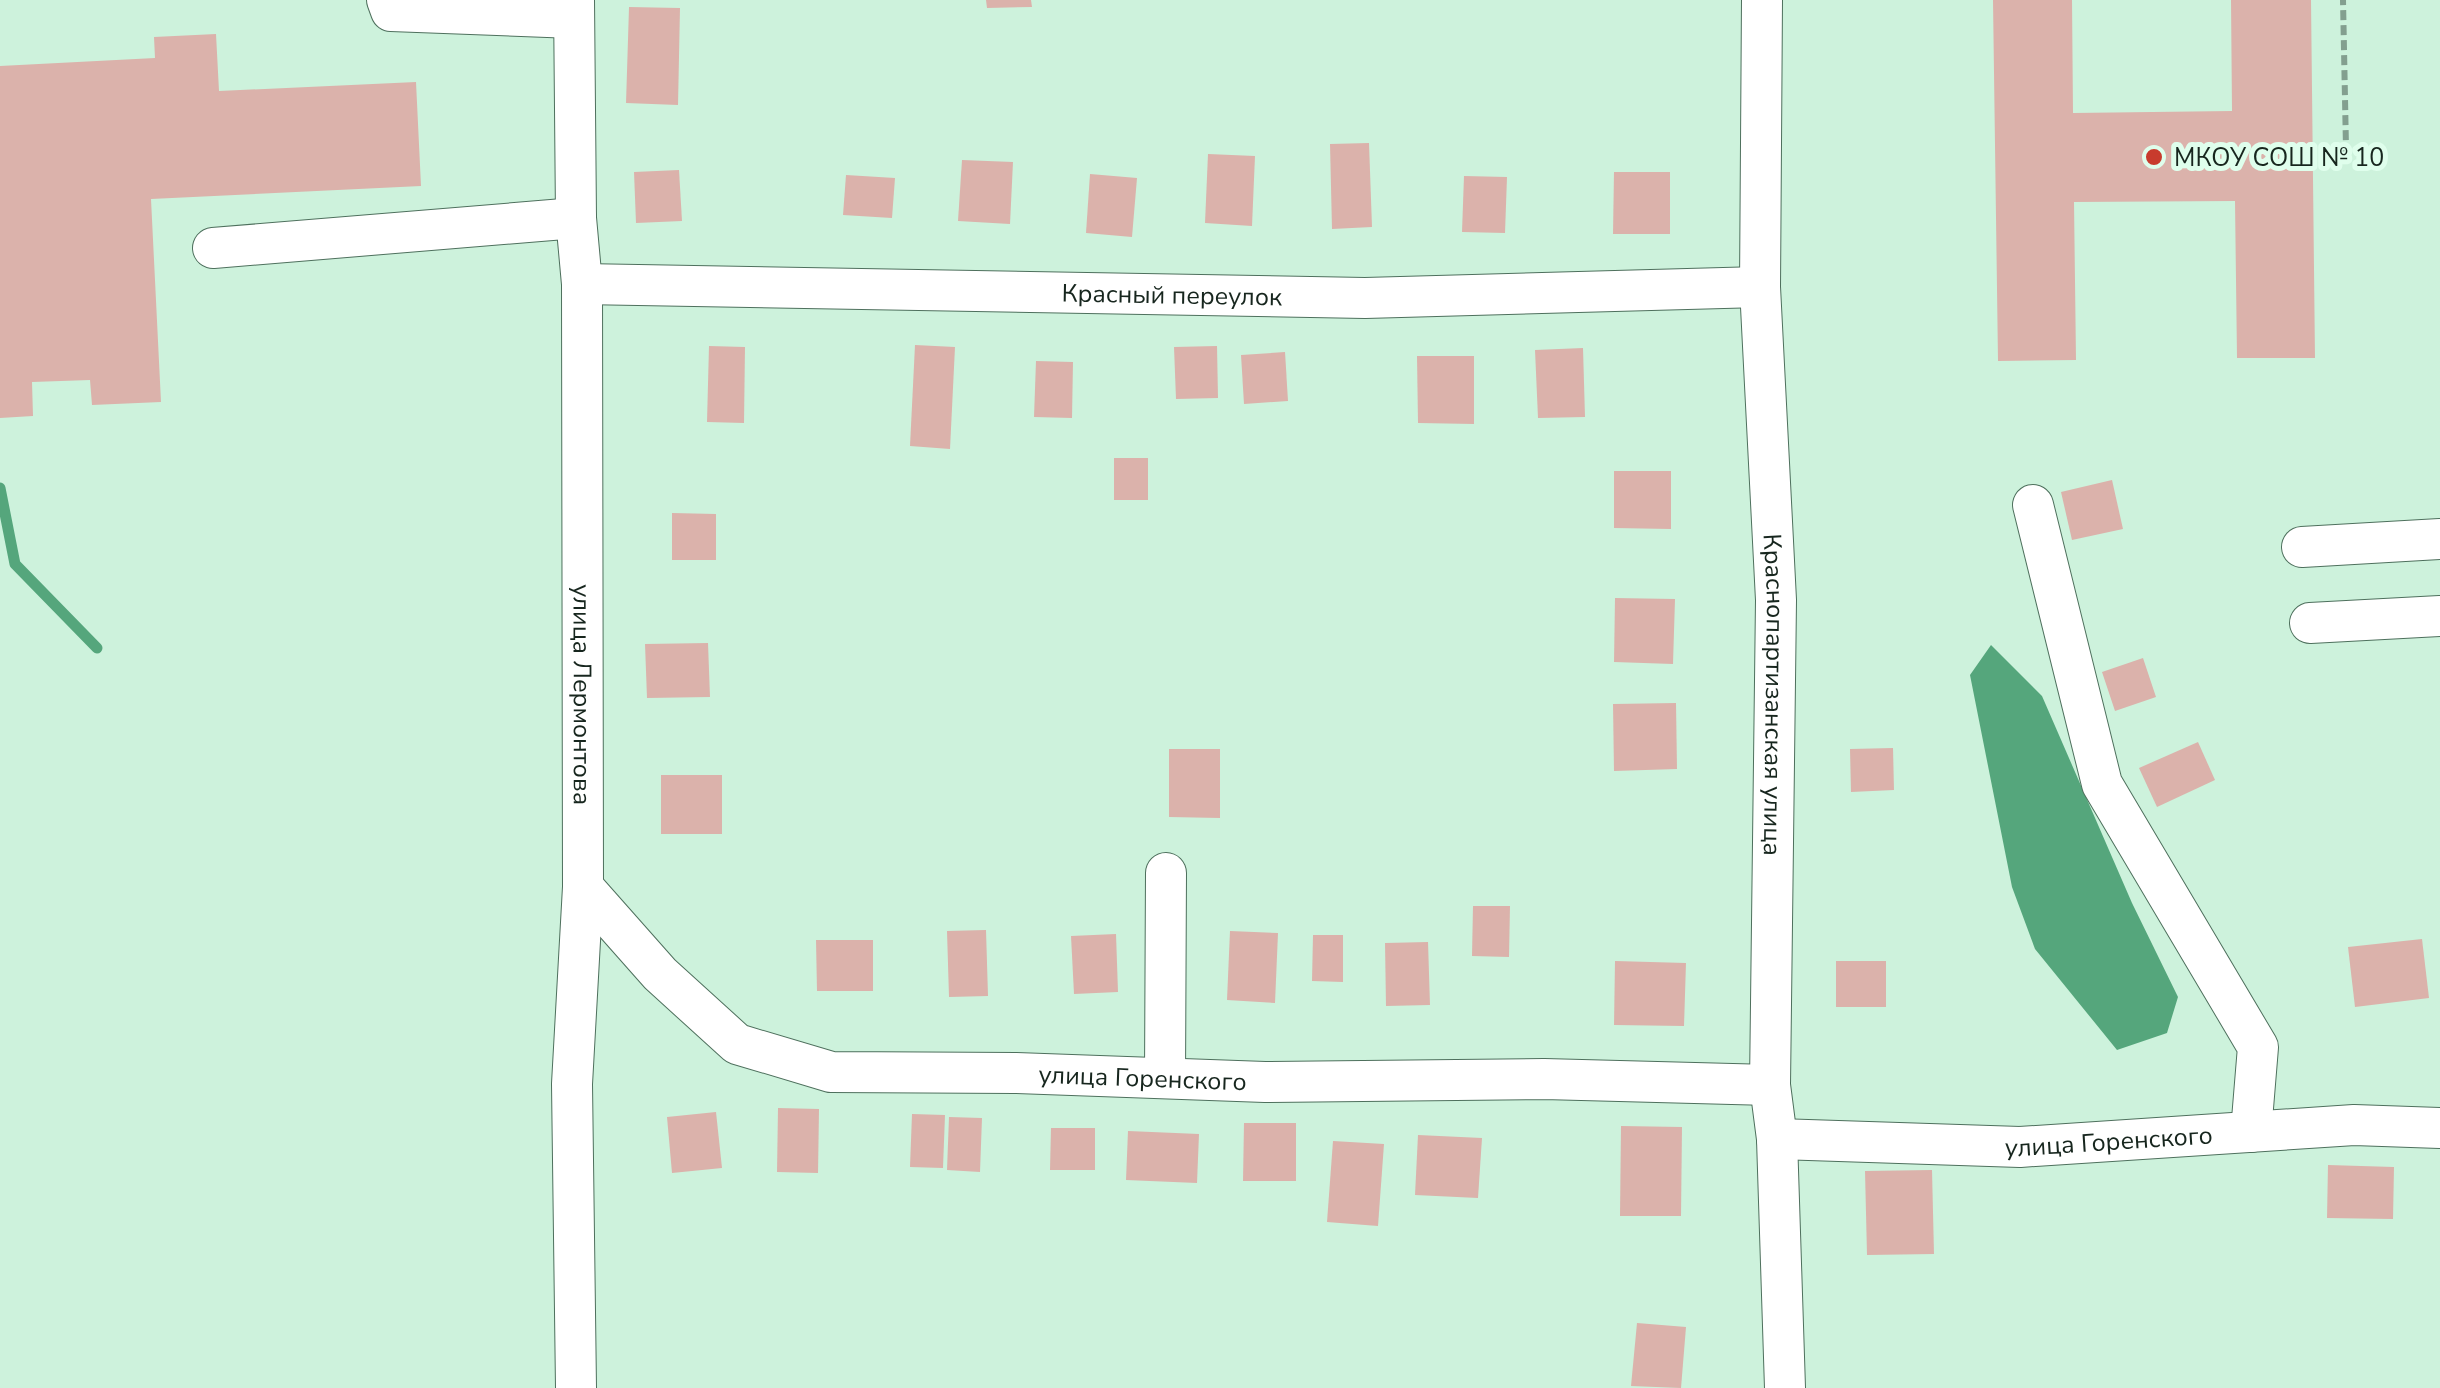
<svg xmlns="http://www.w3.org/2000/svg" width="2440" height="1388" font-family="'Nunito Sans',sans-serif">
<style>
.water{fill:#55a67c}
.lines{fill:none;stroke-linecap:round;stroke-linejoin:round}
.stream{stroke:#55a67c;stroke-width:11}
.building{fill:#dbb2ab}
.minor-casing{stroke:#4e705d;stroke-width:42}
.path{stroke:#839f8f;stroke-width:6;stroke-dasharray:10 5;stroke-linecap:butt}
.minor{stroke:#fff;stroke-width:40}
.poi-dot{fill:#c83b2d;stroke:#dffeec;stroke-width:4}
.labels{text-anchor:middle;stroke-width:10;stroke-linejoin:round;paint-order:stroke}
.poi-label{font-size:25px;fill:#17261e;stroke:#dffeec;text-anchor:start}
.street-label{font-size:25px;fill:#17261e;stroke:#dffeec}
</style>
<rect width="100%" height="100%" fill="#cdf2dc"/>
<!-- water -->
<polygon class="water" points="1991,645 2042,696 2132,903 2178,997 2167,1033 2117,1050 2035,949 2012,887 1970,675"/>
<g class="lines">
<!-- stream -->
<polyline class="stream" points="0,488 15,564 97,648"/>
</g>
<!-- building -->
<g class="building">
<polygon points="986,0 1031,0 1032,7 987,8"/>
<polygon points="1993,0 2072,0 2073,113 2232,111 2231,0 2311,0 2315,358 2237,358 2235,201 2074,202 2076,360 1998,361"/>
<polygon points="629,7 680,8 678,105 626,103"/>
<polygon points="216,34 219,91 416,82 421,186 151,199 161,402 92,405 90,380 32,382 33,416 0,418 0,66 155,58 154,37"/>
<polygon points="1369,143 1372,227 1332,229 1330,144"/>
<polygon points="1208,154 1255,156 1252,226 1205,223"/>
<polygon points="962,160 1013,162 1010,224 958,221"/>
<polygon points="679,170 682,221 636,223 634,172"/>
<polygon points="1614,172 1670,172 1670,234 1613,234"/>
<polygon points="1090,174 1137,178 1132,237 1086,233"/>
<polygon points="846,175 895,178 892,218 843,215"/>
<polygon points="1464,176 1507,177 1505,233 1462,232"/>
<polygon points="915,345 955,347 950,449 910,446"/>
<polygon points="709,346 745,347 744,423 707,422"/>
<polygon points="1217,346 1218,398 1176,399 1174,347"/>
<polygon points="1583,348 1585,417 1538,418 1535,350"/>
<polygon points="1285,352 1288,401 1244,404 1241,355"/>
<polygon points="1417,356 1474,356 1474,424 1418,423"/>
<polygon points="1036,361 1073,362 1072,418 1034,417"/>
<rect x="1114" y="458" width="34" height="42"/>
<polygon points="1614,471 1671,471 1671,529 1614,528"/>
<polygon points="2112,480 2123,529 2072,540 2061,492"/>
<polygon points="672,513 716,514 716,560 672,560"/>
<polygon points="1615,598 1675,599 1673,664 1614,662"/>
<polygon points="708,643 710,697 647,698 645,644"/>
<polygon points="2143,658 2156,697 2115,711 2102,672"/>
<polygon points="1676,703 1677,769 1614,771 1613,704"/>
<polygon points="2198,742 2215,780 2157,807 2139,768"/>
<polygon points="1893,748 1894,790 1851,792 1850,749"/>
<polygon points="1169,749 1220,749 1220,818 1169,817"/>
<rect x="661" y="775" width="61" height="59"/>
<polygon points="1473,906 1510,906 1509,957 1472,956"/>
<polygon points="986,930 988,996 949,997 947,931"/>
<polygon points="1230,931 1278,933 1275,1003 1227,1000"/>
<polygon points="1116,934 1118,992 1074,994 1071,936"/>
<polygon points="1313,935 1343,935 1343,982 1312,981"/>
<polygon points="2422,939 2429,998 2355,1007 2348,947"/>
<polygon points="816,940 873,940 873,991 817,991"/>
<polygon points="1428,942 1430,1005 1386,1006 1385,943"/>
<polygon points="1615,961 1686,963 1684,1026 1614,1025"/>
<rect x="1836" y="961" width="50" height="46"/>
<polygon points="778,1108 819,1109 818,1173 777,1172"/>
<polygon points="716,1112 722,1168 672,1173 667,1117"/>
<polygon points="912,1114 945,1115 943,1168 910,1167"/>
<polygon points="949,1117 982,1118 980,1172 947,1170"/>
<polygon points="1244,1123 1296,1123 1296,1181 1243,1181"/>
<polygon points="1621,1126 1682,1127 1681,1216 1620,1216"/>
<polygon points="1051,1128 1095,1128 1095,1170 1050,1170"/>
<polygon points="1128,1131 1199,1134 1197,1183 1126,1180"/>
<polygon points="1418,1135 1482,1138 1478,1198 1415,1195"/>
<polygon points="1333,1141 1384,1144 1378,1226 1327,1222"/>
<polygon points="2328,1165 2394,1167 2393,1219 2327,1218"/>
<polygon points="1932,1170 1934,1254 1867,1255 1865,1171"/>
<polygon points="1637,1323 1686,1327 1681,1388 1631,1386"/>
</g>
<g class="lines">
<defs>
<g id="minor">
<polyline points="387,0 391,11 574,18"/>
<path id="s1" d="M574 0 576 218 582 284 583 887 572 1084 576 1388"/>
<path id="s2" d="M1762 0 1760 287 1776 600 1770 1085 1777 1139 1785 1388"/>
<polyline points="213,248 576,218"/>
<path id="s3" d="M582 284 1365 298 1760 287"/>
<polyline points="2033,505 2102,784 2258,1047 2251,1132"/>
<polyline points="2302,547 2440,539"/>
<polyline points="2310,623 2440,616"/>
<path id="s4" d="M583 887 660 974 737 1044 831 1072 1016 1073 1265 1082 1544 1079 1770 1085"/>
<polyline points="1165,1078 1166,873"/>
<path id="s5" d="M1777 1139 2020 1147 2354 1125 2440 1128"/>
</g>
</defs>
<!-- minor casing -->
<use href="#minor" class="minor-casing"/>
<!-- path -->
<polyline class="path" points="2324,150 2346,148 2343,0"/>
<!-- minor -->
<use href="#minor" class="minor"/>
</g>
<!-- markers -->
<circle class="poi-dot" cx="2154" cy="157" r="10"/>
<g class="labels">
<!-- poi labels -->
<g class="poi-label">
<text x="2174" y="166">МКОУ СОШ № 10</text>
</g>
<!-- street labels -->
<g class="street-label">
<text dy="9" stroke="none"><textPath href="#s3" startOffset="590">Красный переулок</textPath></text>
<text dy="9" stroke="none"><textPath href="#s1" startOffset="695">улица Лермонтова</textPath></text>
<text dy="9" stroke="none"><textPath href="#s2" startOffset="695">Краснопартизанская улица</textPath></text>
<text dy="9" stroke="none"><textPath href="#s4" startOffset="630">улица Горенского</textPath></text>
<text dy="9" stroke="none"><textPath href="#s5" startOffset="332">улица Горенского</textPath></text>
</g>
</g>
</svg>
